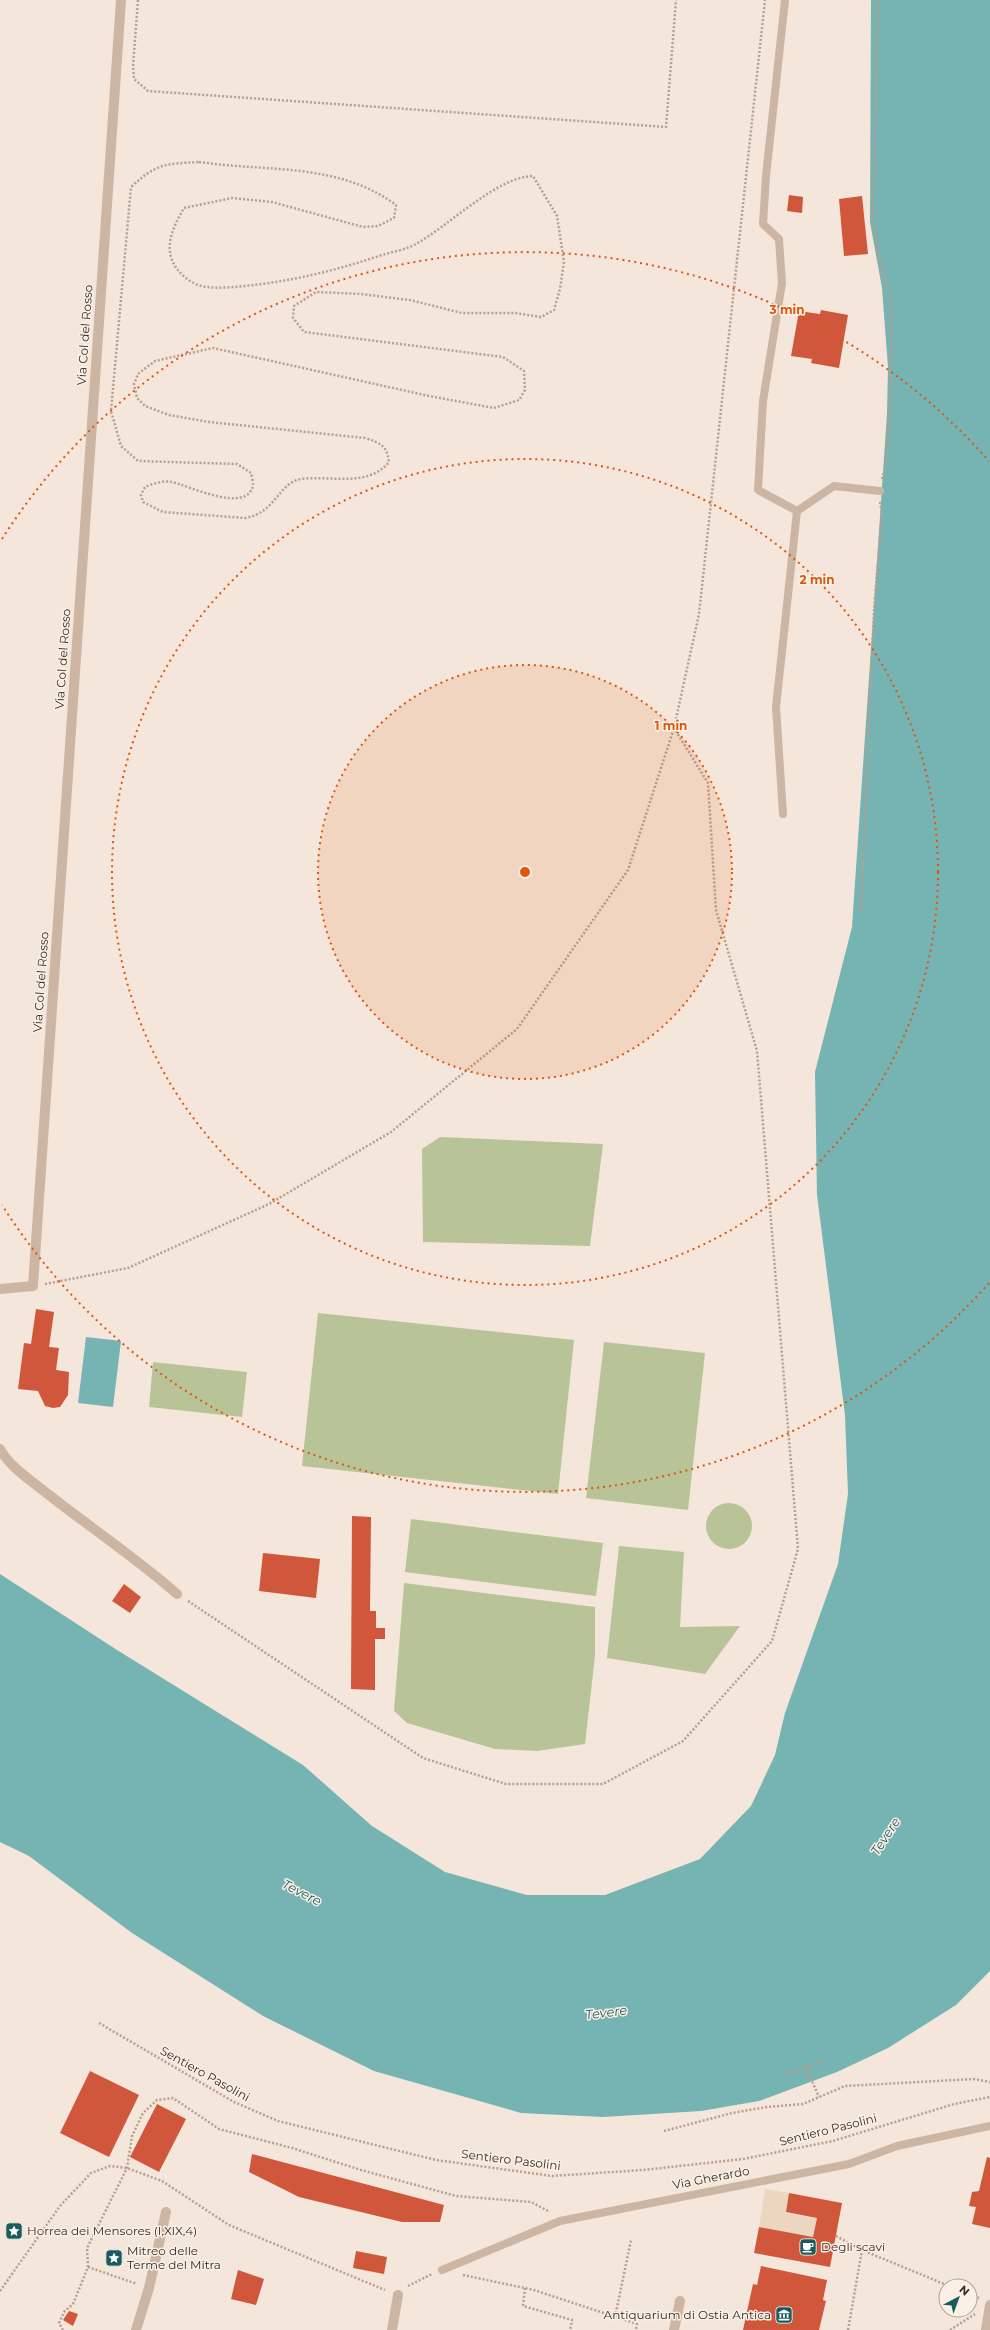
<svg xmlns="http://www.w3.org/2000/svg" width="990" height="2330" font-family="Montserrat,sans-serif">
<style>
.green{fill:#b8c498}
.plaza{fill:#edd6bf}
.water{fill:#76b3b3}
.building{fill:#d0573b}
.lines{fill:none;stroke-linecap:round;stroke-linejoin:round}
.path{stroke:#b99e8f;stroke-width:2.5;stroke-dasharray:2 2;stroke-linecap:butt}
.lane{stroke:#cdb5a4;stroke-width:8}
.street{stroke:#cdb5a4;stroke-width:10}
.ring{fill:none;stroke:#df570d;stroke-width:2;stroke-dasharray:2 4}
.labels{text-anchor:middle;stroke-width:3;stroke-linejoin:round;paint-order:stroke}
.street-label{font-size:12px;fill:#382b27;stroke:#fbf0e6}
.poi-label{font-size:12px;fill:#382b27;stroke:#fbf0e6;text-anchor:start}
.water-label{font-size:13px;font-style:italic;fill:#185c5d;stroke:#fbf0e6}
.centre{fill:#df570d;stroke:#fbf0e6;stroke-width:2}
.ring-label{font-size:12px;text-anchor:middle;font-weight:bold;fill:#df570d;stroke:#fbf0e6;stroke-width:3;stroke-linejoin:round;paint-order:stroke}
</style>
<rect width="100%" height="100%" fill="#f4e6da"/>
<!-- green -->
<g class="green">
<polygon points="440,1137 603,1144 590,1246 423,1242 422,1149"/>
<polygon points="318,1313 574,1340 558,1494 302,1466"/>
<polygon points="604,1342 705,1353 688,1510 586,1498"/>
<polygon points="153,1362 247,1372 242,1417 149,1407"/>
<circle cx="729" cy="1526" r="23"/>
<polygon points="411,1519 603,1543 596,1596 405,1572"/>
<polygon points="619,1546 684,1552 680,1627 740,1626 705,1674 607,1658"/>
<polygon points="404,1583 595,1607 595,1656 585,1744 537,1751 495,1749 407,1723 394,1711"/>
</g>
<!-- plaza -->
<polygon class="plaza" points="765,2189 789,2193 786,2213 817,2218 813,2237 759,2227"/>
<!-- water -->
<g class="water">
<polygon points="871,0 990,0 990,1971 956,2005 888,2048 837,2072 759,2101 701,2111 603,2117 521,2113 374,2071 263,2016 132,1933 29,1856 0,1842 0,1574 117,1650 303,1765 372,1826 445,1872 527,1895 605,1895 700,1859 751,1806 775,1755 785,1713 838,1564 848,1494 845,1415 817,1195 815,1072 852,927 887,414 888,367 882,288 870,222"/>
<polygon points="86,1337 121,1341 113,1407 78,1403"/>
</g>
<!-- building -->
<g class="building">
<polygon points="789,195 803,197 802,213 787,211"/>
<polygon points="862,196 868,254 844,256 839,199"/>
<polygon points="821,310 848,315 839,368 811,363 812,359 791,356 799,311 820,314"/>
<polygon points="36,1309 54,1312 49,1347 59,1348 56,1370 69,1372 68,1395 60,1407 53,1408 45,1406 38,1391 18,1389 24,1343 31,1344"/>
<polygon points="352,1516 371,1517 370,1611 376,1611 376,1628 385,1628 385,1639 375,1639 375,1690 351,1689"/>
<polygon points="263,1553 320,1559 316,1598 259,1591"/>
<polygon points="124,1584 141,1597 130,1613 112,1601"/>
<polygon points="90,2071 139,2095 109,2157 60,2133"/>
<polygon points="157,2104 186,2119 159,2172 130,2157"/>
<polygon points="252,2154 444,2205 440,2222 402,2222 299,2197 249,2172"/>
<polygon points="987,2157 990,2158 990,2228 972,2224 976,2207 969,2206 972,2192 979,2191"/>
<polygon points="789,2193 842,2203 830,2267 754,2253 759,2227 813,2237 817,2218 786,2212"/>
<polygon points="356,2251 387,2257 384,2274 353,2268"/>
<polygon points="761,2266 827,2280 823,2300 826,2301 819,2330 743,2330 753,2284 757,2285"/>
<polygon points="238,2270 264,2279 256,2305 231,2299"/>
<polygon points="69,2311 78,2314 73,2326 63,2320"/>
</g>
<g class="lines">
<!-- path -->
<g class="path">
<polyline points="138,0 133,66 134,79 148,91 666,127 676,0"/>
<polyline points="878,0 873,221 881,266 891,298 891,393 887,463 882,479"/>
<path d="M199 162C266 172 338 162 396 205L394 218 378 226 363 227 272 202 232 198 184 208C173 227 162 249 177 269 184 278 195 286 207 287 225 289 244 286 262 284 305 278 340 269 382 255 392 252 404 250 414 245 448 227 496 177 533 176L557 216 564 262 560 289 554 310 541 317 515 313H462L410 300 361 294 316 292 294 306 293 318 304 332 503 357 524 371 525 390 519 400 494 408 429 396 213 348 155 361 138 374 134 384 137 398 145 406 169 415 209 422 365 438C380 443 387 445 389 462 368 488 330 475 301 479 278 483 276 513 245 518L163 512 143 502 141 495 145 487C152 484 164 480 172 482 187 485 248 515 253 485 253 482 252 476 251 473L237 464 138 461 121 446 111 411 131 187C157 163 165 164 199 162Z"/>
<polyline points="861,911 874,609 882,514 880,502"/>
<polyline points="45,1284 128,1268 269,1204 391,1132 517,1029 628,870 674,728 699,614 765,0"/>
<polyline points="188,1601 423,1758 506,1784 603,1784 683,1741 772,1641 798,1549 757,1051 716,910 708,783 674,728"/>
<polyline points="99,2023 234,2102 278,2121 436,2160 552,2176 643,2170 743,2159 833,2141 954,2104 990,2097"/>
<polyline points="806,2067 819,2097"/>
<polyline points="786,2075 823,2060"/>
<polyline points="664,2131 732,2113 767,2107 803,2104 845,2086 974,2079 990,2082"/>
<polyline points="836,2236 862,2250 949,2286"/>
<polyline points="88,2267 137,2284"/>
<polyline points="463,2275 534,2290 637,2324 636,2330"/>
<polyline points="408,2286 432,2274"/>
<polyline points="525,2288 523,2306 572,2320 570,2330"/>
<polyline points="0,2291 60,2206 91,2173 110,2166 127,2168 162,2181 229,2225 385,2290"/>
<polyline points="970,2295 979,2298"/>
<polyline points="615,2317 631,2240"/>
<polyline points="63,2330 59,2323 64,2312 73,2304 88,2267 87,2248 127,2168 132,2136 143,2113 157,2100 173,2098 219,2129 292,2148 361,2170 456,2196 531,2202 550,2212"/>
<polyline points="848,2330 862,2250"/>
<polyline points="950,2330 975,2314"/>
</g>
<!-- lane -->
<g class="lane">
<polyline points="797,511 834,486 880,491"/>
<polyline points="783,814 776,707 797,511 758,490 763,401 782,283 779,239 763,224 766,176 785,0"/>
<polyline points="442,2270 560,2221 849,2164 897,2146 990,2126"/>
</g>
<!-- street -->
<g class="street">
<polyline points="0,1289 33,1286 121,0"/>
<path d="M0 1449C9 1466 29 1479 44 1491 88 1526 135 1557 177 1594"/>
<polyline points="136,2330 149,2288 166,2212"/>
<polyline points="392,2330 398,2295"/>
<polyline points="674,2330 680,2301"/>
<polyline points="986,2330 990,2305"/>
</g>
</g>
<!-- distance rings -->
<circle cx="525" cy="872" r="207" fill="#df570d" fill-opacity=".12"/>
<g class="ring">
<circle cx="525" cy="872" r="207"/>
<circle cx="525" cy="872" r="413"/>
<path d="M989 1283A620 620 0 0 1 2 1205M2 539A620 620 0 0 1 989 461"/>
</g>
<!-- icons -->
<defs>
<symbol id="sight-square" viewBox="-11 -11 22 22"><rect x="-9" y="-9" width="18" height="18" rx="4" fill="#185c5d" stroke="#fbf0e6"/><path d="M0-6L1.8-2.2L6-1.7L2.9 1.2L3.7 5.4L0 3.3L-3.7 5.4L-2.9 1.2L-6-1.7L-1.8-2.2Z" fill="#fff"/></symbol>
<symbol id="cafe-square" viewBox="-11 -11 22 22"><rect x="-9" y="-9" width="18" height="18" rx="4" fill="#185c5d" stroke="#fbf0e6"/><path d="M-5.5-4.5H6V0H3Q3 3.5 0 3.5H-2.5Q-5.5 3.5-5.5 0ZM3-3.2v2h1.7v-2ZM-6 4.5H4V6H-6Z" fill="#fff"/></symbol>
<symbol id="museum-square" viewBox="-11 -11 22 22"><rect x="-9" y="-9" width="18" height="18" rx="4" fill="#185c5d" stroke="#fbf0e6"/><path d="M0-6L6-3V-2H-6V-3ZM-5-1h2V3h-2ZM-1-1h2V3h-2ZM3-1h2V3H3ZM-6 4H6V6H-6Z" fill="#fff"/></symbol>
</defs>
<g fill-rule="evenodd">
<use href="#sight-square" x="4" y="2221" width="20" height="20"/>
<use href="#cafe-square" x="798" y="2237" width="20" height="20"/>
<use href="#sight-square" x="104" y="2248" width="20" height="20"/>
<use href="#museum-square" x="774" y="2305" width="20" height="20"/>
</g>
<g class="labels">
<!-- street labels -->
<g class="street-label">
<text transform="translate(85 335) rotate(-86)" y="4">Via Col del Rosso</text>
<text transform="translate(63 659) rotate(-86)" y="4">Via Col del Rosso</text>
<text transform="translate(41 982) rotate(-86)" y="4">Via Col del Rosso</text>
<text transform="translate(205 2074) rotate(29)" y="4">Sentiero Pasolini</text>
<text transform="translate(828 2130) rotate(-14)" y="4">Sentiero Pasolini</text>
<text transform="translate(511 2160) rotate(7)" y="4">Sentiero Pasolini</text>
<text transform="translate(711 2178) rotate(-11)" y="4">Via Gherardo</text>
</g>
<!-- poi labels -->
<g class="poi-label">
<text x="27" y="2235">Horrea dei Mensores (I,XIX,4)</text>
<text x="821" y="2251">Degli scavi</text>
<text x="127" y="2255">Mitreo delle<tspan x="127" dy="14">Terme del Mitra</tspan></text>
<text x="771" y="2319" text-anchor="end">Antiquarium di Ostia Antica</text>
</g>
<!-- water labels -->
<g class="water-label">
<text transform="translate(885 1836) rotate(-57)" y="5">Tevere</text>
<text transform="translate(302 1892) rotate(27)" y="5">Tevere</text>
<text transform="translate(606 2012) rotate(-7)" y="5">Tevere</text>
</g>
</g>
<circle cx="525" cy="872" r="6" class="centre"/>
<g class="ring-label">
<text x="787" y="314">3 min</text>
<text x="817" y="584">2 min</text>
<text x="671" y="730">1 min</text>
</g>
<!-- north arrow -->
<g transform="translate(958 2298) rotate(41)"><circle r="19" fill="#fbf0e6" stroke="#ada19a"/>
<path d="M0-3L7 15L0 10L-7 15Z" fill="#185c5d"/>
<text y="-6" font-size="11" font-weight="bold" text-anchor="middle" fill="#382b27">N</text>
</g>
</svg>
